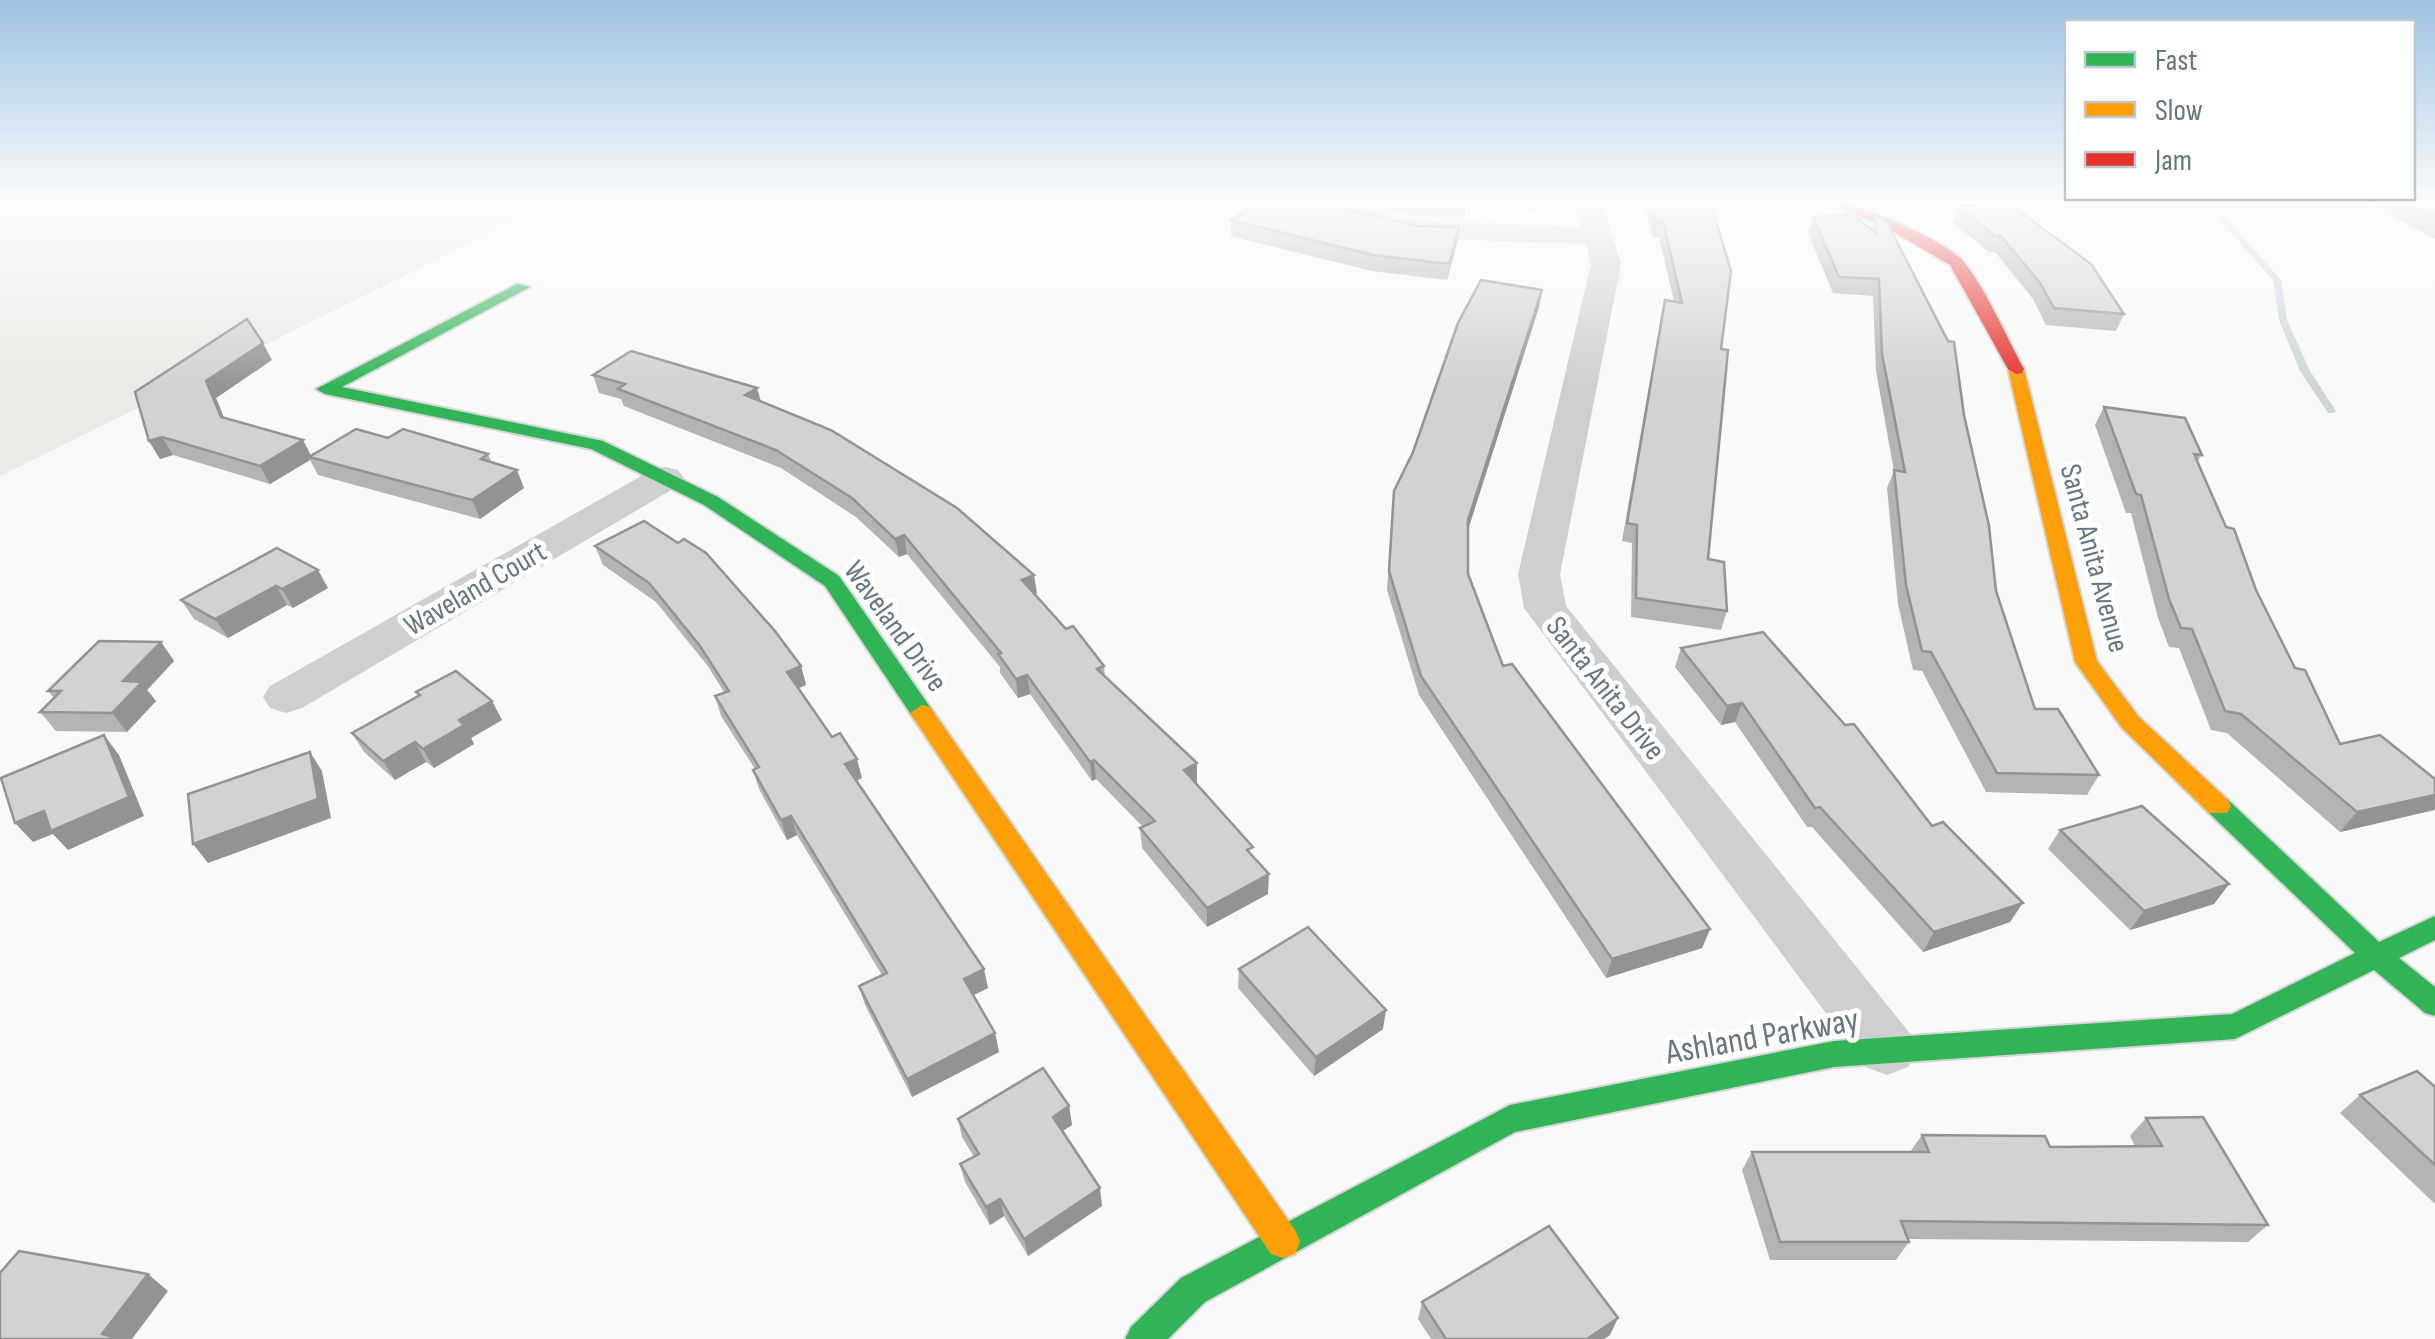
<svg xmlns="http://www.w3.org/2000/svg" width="2435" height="1339" font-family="'Sofia Sans Condensed',sans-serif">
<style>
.green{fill:#e8ebe6}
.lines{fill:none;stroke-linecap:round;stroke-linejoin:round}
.stream{fill:#ced6d9;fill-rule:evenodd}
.fast-casing{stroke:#d5d6d7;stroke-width:4}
.slow-casing{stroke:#d5d6d7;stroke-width:4}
.jam-casing{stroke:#d5d6d7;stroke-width:4}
.street{fill:#cecfd0;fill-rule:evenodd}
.fast{fill:#30b455;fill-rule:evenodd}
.slow{fill:#ff9f0a;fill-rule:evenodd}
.jam{fill:#e5322d;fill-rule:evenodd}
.wall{fill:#b3b5b5}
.shaded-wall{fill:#929394}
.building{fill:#d0d2d3;stroke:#929394;stroke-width:2.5}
.labels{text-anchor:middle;stroke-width:10;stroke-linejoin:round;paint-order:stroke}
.street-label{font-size:30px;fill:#657683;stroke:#fff}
.near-street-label{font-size:35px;fill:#657683;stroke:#fff}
</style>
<rect width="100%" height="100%" fill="#f9f9f9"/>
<!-- green -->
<polygon class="green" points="0,201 555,201 0,476"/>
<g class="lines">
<!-- stream -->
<polygon class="stream" points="2203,201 2211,201 2281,280 2287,320 2310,371 2336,411 2334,413 2328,413 2300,371 2279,320 2273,280"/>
<defs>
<g id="fast">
<polygon points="517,284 530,287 342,387 603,441 718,497 839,576 930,707 934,713 930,719 914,719 825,586 704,505 591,449 325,394 316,389"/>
<polygon points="2218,797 2227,799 2379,942 2435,916 2435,940 2399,958 2435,987 2435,1016 2425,1013 2374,970 2235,1039 1834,1067 1515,1132 1205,1302 1168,1339 1125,1339 1131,1327 1181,1278 1510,1105 1834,1041 2232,1014 2355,953 2209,813 2205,806 2209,799"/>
</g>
<g id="slow">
<polygon points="2016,364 2024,369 2097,661 2138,716 2227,799 2231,806 2227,813 2209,813 2122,728 2075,662 2008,369"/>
<polygon points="922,705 930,707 1295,1230 1300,1242 1295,1254 1283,1258 1271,1254 914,719 910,713"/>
</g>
<path id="jam" d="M1823 201C1852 200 1944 239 1963 261 1985 287 2007 338 2024 369L2022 373 2016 374 2008 369 1950 265 1881 225Z"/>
</defs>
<!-- fast casing -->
<use href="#fast" class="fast-casing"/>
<!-- slow casing -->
<use href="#slow" class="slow-casing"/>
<!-- jam casing -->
<use href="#jam" class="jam-casing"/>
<!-- street -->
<g class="street">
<polygon points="1284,201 1332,201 1415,220 1581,227 1574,201 1602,201 1621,264 1560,574 1566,606 1908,1031 1917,1049 1908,1067 1887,1075 1866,1067 1524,608 1518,574 1591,264 1586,244 1415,238 1288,207"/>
<polygon points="665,467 678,470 684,478 678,486 302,708 286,713 270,708 263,697 270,686 652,470"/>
</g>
<!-- fast -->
<use href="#fast" class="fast"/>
<!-- slow -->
<use href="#slow" class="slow"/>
<!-- jam -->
<use href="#jam" class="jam"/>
</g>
<!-- wall -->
<g class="wall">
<polygon points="1348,201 1469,201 1464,218 1416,216"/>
<polygon points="1480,201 1539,201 1537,211 1480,208"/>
<polygon points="1643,201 1703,201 1721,349 1708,559 1727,611 1721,630 1631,617 1632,543 1622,541 1661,317 1665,300 1674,301 1659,237 1653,237"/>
<polygon points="2364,201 2435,201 2435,239"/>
<polygon points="1958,206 2124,314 2116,331 2046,325 2033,299 1995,252 1989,252 1952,222"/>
<polygon points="1876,216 1964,415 1996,591 2035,709 2099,775 2087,795 1986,792 1922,671 1913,670 1898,604 1887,488 1894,471 1876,371 1873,296 1833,293 1808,233 1813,217 1871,230"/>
<polygon points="1231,220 1457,243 1447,280 1372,271 1231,236"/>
<polygon points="1539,307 1468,530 1468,574 1503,666 1710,929 1702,948 1606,978 1419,695 1387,590 1392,510"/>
<polygon points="272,360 216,398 224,418 303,440 311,455 388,438 488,454 492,463 524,488 480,519 318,475 310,460 270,484 173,455 160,459 149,441"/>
<polygon points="593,375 760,401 1037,593 1035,594 1066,629 1104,666 1105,677 1197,763 1197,782 1195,783 1253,857 1268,894 1207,927 1142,848 1140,828 1143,827 1096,779 1092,781 1030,694 1018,698 1000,673 1000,667 907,554 899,557 856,517 781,468 624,406 621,399 599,393"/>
<polygon points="2104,407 2202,455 2197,462 2226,527 2295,668 2340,744 2434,810 2340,832 2227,733 2211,730 2179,648 2169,647 2158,618 2131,513 2126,513 2095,425"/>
<polygon points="595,546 801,666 806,685 798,688 862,778 856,781 988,988 973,995 995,1033 999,1052 912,1097 865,1005 859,986 882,975 797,835 787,840 759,789 753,770 755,769 721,716 715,696 724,692 707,665 656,602 603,565"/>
<polygon points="277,548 328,588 293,608 287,605 228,638 194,619 181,600"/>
<polygon points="161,642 174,661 147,690 156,701 127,732 56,731 40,712 54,698 48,691"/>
<polygon points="1681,648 1932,826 2010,922 1923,952 1812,827 1807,827 1735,722 1721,725 1675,667"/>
<polygon points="416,692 492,701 502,720 471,738 474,744 434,768 426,762 395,780 364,752 352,733 419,696"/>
<polygon points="2060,830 2229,884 2214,904 2130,930 2048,849"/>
<polygon points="1239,969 1383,1029 1314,1076 1238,988"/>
<polygon points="2435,1087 2435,1204 2340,1113 2360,1095"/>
<polygon points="1069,1106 1072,1125 1062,1131 1102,1206 1028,1256 1004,1216 990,1225 965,1182 960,1164 974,1157 962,1137 958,1119"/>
<polygon points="2146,1118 2268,1225 2248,1242 1908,1239 1909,1242 1896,1260 1770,1260 1742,1170 1752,1152 1910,1152 1922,1135 2050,1147 2135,1146 2130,1136"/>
<polygon points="1422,1302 1610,1335 1604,1339 1431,1339 1418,1319"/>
</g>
<!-- shaded-wall -->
<g class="shaded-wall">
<polygon points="1459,227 1457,243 1447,280 1449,264"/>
<polygon points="1542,290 1539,307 1465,539 1468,520"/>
<polygon points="263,343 272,360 216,398 231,435 221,417 206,381"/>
<polygon points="757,388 762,405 745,395"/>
<polygon points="162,437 173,455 160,459 149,441"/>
<polygon points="303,440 312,458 309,457 310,460 270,484 260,466"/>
<polygon points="517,470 524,488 480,519 472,500"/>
<polygon points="904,535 907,554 899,557 895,539"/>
<polygon points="318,570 328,588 293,608 282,589"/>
<polygon points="1034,575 1037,593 1024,598 1022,580"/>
<polygon points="276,586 287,605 228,638 215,619"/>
<polygon points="161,642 174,661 147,690 156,701 127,732 112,713 123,681"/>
<polygon points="801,666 806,685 792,691 787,672"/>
<polygon points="1027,675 1030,694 1018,698 1016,679"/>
<polygon points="492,701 502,720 471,738 474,744 434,768 423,749 459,720"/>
<polygon points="1742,703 1735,722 1721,725 1727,706"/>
<polygon points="104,735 119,755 144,816 68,850 53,834 33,842 15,823 44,811"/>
<polygon points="415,742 426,762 395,780 383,761"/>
<polygon points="310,752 322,771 331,818 208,863 193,844"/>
<polygon points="857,759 862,778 850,783 845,764"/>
<polygon points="1094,760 1096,779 1092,781 1090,762"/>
<polygon points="1197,763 1197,782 1184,789 1184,770"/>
<polygon points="2435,795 2435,809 2434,810 2340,832 2357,812"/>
<polygon points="791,816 797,835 787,840 781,820"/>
<polygon points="1269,874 1268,894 1207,927 1207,908"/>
<polygon points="2229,884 2214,904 2130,930 2144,911"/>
<polygon points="2023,903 2010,922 1923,952 1934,932"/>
<polygon points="1710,929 1702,948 1606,978 1612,959"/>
<polygon points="984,969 988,988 968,998 964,979"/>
<polygon points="1386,1010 1383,1029 1314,1076 1316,1057"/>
<polygon points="995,1033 999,1052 912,1097 907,1079"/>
<polygon points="1069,1106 1072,1125 1056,1135 1053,1117"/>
<polygon points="1100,1188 1102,1206 1028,1256 1024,1239"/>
<polygon points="1000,1199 1004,1216 990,1225 986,1207"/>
<polygon points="148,1274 168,1291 132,1339 109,1339 102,1334"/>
<polygon points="1618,1318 1610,1335 1604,1339 1587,1339"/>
</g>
<!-- building -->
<g class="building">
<polygon points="1262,201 1311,201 1416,226 1459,227 1449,264 1373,255 1231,220"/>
<polygon points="1417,201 1467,201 1466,203"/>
<polygon points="1650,201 1703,201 1705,210 1711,204 1731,271 1721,349 1728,350 1708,559 1724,562 1727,611 1636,598 1637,525 1627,523 1665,300 1682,303 1663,221 1656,221"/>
<polygon points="2402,201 2435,201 2435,218"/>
<polygon points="2007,202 2091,264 2124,314 2054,308 2040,283 2001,236 1995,236 1958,206"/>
<polygon points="1852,214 1877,234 1876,216 1886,221 1948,341 1954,342 1964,415 1989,526 1996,591 2035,709 2058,709 2099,775 1997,773 1931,652 1922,651 1906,585 1894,470 1905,472 1882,354 1879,279 1839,277 1813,217"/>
<polygon points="1481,280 1542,290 1468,520 1468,574 1503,666 1512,664 1710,929 1612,959 1421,676 1389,571 1394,491 1413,452 1458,323"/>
<polygon points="247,319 263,343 206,381 221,417 303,440 260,466 162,437 149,441 135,392"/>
<polygon points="631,351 757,388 745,395 831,430 957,508 1034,575 1022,580 1066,629 1073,626 1104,666 1097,669 1197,763 1184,770 1253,847 1247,850 1269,874 1207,908 1140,828 1155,821 1094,760 1090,762 1027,675 1016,679 998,654 1001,653 904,535 895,539 852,498 776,450 618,389 625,384 593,375"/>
<polygon points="2104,407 2185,418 2202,455 2194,454 2226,527 2234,529 2256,590 2295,668 2305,670 2340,744 2380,735 2435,779 2435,795 2357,812 2241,714 2225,711 2192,629 2181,628 2169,599 2141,495 2136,494"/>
<polygon points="356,429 388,438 403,429 488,454 481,459 517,470 472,500 309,457"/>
<polygon points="644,521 678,543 684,539 706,553 775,631 801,666 787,672 832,737 840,733 857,759 845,764 984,969 964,979 995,1033 907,1079 859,986 887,973 791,816 781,820 753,770 759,767 715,696 729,691 700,646 649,583 595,546"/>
<polygon points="277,548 318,570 282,589 276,586 215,619 181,600"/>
<polygon points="1763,632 1845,725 1854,724 1932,826 1943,822 2023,903 1934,932 1820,807 1815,808 1742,703 1727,706 1681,648"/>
<polygon points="99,641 161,642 123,681 142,682 112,713 40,712 61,691 48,691"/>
<polygon points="456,671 492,701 459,720 464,725 423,749 415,742 383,761 352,733 420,695 416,692"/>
<polygon points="104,735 129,797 51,831 44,811 15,823 1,778"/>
<polygon points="310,752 318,799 193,844 188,794"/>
<polygon points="2142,806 2229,884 2144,911 2060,830"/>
<polygon points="1308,927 1386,1010 1316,1057 1239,969"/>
<polygon points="1043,1068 1069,1106 1053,1117 1100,1188 1024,1239 1000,1199 986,1207 960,1164 979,1154 958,1119"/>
<polygon points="2417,1071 2435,1087 2435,1165 2360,1095"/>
<polygon points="2203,1117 2268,1225 1901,1221 1909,1242 1780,1242 1752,1152 1929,1152 1922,1135 2045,1136 2050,1147 2162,1146 2146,1118"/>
<polygon points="1549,1226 1618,1318 1587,1339 1446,1339 1422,1302"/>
<polygon points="19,1251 148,1274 102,1334 120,1339 0,1339 0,1273"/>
</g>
<!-- sky -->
<linearGradient id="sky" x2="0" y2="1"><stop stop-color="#9dc2e2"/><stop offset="0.52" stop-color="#fcfcfc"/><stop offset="1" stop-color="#fcfcfc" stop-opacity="0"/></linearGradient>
<rect width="2435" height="388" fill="url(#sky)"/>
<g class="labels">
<!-- street labels -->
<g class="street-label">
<text transform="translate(2095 558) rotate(75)" y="10">Santa Anita Avenue</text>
<text transform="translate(475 588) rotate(-30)" y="10">Waveland Court</text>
<text transform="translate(896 626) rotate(54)" y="10">Waveland Drive</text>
<text transform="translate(1606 688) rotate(52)" y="10">Santa Anita Drive</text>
</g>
<!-- near-street labels -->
<g class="near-street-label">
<text transform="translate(1762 1035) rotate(-10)" y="12">Ashland Parkway</text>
</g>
</g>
<!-- legend -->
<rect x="2065" y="20" width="350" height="180" fill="#ffffff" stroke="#c1c8cd" stroke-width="2.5"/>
<rect x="2085" y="52" width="50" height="15" fill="#30b455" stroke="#c1c8cd" stroke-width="2.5"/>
<text x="2155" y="70" font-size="30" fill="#657683">Fast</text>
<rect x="2085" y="102" width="50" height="15" fill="#ff9f0a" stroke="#c1c8cd" stroke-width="2.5"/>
<text x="2155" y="120" font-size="30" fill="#657683">Slow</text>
<rect x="2085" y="152" width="50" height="15" fill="#e5322d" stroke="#c1c8cd" stroke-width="2.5"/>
<text x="2155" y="170" font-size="30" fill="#657683">Jam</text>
</svg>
